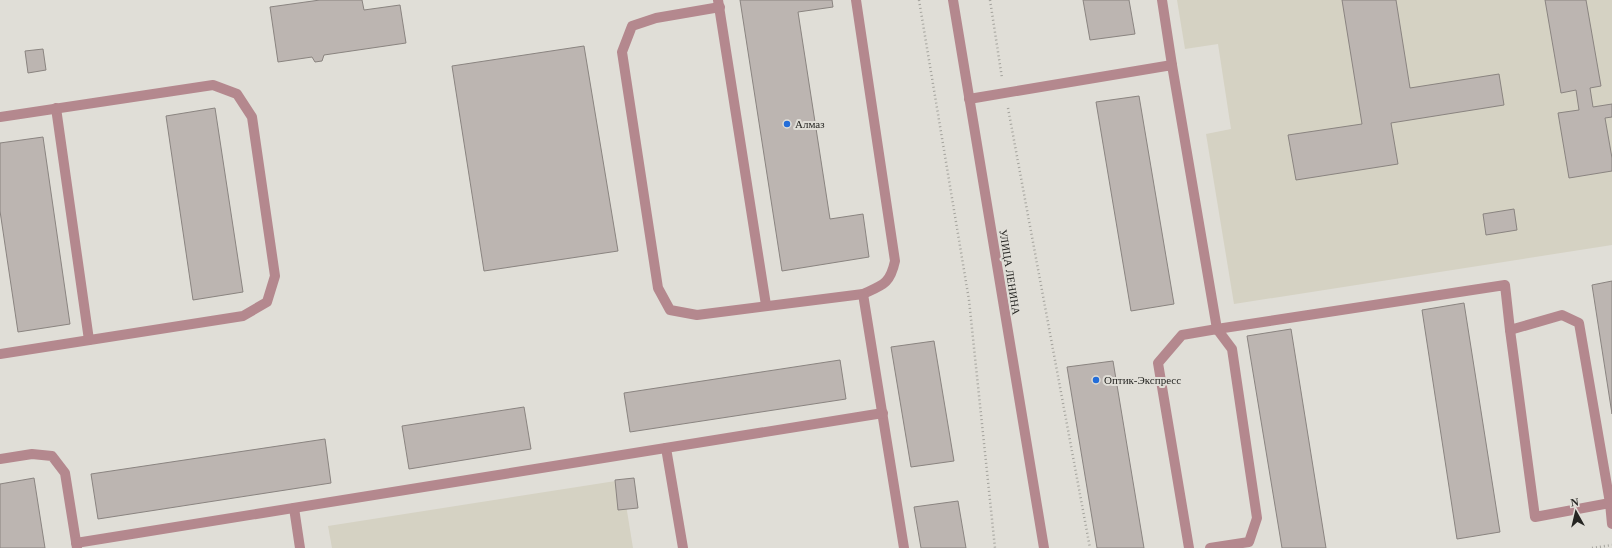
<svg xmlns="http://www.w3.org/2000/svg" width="1612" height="548" font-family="'Times New Roman',serif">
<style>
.built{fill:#d5d2c3}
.building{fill:#bcb5b1;stroke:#8a8480}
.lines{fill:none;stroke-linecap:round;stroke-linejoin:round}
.path{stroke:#a4a39d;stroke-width:2.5;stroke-dasharray:1 3;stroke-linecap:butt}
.minor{stroke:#b4888e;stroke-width:10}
.poi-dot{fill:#236dd9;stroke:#e0ded7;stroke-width:1.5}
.labels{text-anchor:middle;stroke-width:4;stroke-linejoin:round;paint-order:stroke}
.poi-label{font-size:11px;fill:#252522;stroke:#e0ded7;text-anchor:start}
.street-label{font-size:11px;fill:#252522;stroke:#e0ded7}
</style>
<rect width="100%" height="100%" fill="#e0ded7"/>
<!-- built -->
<g class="built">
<polygon points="1177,0 1612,0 1612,245 1234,304 1206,134 1231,129 1218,44 1185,49"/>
<polygon points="622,480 633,548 332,548 328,526"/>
</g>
<!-- building -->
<g class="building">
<polygon points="320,0 362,0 364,10 400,5 406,43 324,55 322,61 315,62 312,57 278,62 270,7"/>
<polygon points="740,0 832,0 833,7 798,12 830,219 863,214 869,257 782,271"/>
<polygon points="1083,0 1129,0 1135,34 1090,40"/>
<polygon points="1342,0 1396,0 1410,88 1499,74 1504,105 1391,123 1398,164 1296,180 1288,135 1362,124"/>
<polygon points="1545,0 1586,0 1601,86 1590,88 1593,107 1612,104 1612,117 1605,118 1612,158 1612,171 1569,178 1558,113 1579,110 1576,90 1561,93"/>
<polygon points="584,46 618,251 484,271 452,66"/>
<polygon points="43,49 46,70 28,73 25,51"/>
<polygon points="1139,96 1174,304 1131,311 1096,102"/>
<polygon points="215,108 243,292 193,300 166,116"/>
<polygon points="43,137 70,324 18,332 0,211 0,143"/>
<polygon points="1514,209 1517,230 1486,235 1483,214"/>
<polygon points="1612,281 1612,414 1592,285"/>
<polygon points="1464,303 1500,532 1457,539 1422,310"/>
<polygon points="1291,329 1326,548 1282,548 1247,336"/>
<polygon points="934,341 954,461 911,467 891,347"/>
<polygon points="840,360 846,399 630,432 624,393"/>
<polygon points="1113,361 1144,548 1097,548 1067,367"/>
<polygon points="524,407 531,449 409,469 402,426"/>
<polygon points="325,439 331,483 98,519 91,474"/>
<polygon points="34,478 45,548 0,548 0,484"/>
<polygon points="634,478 638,508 618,510 615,480"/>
<polygon points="958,501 966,548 921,548 914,507"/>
</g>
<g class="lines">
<!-- path -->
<g class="path">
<polyline points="919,0 969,300 995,548"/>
<polyline points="990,0 1002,78"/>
<polyline points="1008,108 1090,548"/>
<polyline points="1592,548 1612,545"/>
</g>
<!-- minor -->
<g class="minor">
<polyline points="718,0 766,305"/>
<polyline points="953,0 1044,548"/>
<polyline points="1162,0 1172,65"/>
<path d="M720 7 656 18 632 26 622 52 658 288 670 310 697 315 863 294C883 285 890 284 895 261L856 0"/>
<polyline points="969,99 1172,65 1217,329 1505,285 1510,330 1562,315 1579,323 1610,503 1612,524"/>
<polyline points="56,108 89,340"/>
<polyline points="0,117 213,85 237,94 252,117 275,276 267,302 243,316 0,354"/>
<polyline points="863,294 904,548"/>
<polyline points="1510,330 1535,517 1610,503"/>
<polyline points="666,448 683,548"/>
<polyline points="0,459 32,454 52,456 65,473 77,548"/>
<polyline points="294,508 300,548"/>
<polyline points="76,543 883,413"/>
<polyline points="1189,548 1158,363 1182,335 1217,329 1232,349 1257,518 1249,542 1210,548"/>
</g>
</g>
<!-- markers -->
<g class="poi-dot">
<circle cx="787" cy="124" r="4"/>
<circle cx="1096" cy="380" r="4"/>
</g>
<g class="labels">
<!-- poi labels -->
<g class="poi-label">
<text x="795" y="128">Алмаз</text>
<text x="1104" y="384">Оптик-Экспресс</text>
</g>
<!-- street labels -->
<g class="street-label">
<text transform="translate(1010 272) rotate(81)" y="4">УЛИЦА ЛЕНИНА</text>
</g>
</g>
<!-- north arrow -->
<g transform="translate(1576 512) rotate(352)" stroke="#e0ded7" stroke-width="3" paint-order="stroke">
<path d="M0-3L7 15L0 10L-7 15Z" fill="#252522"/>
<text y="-6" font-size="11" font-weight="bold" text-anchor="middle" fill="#252522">N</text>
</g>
</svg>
